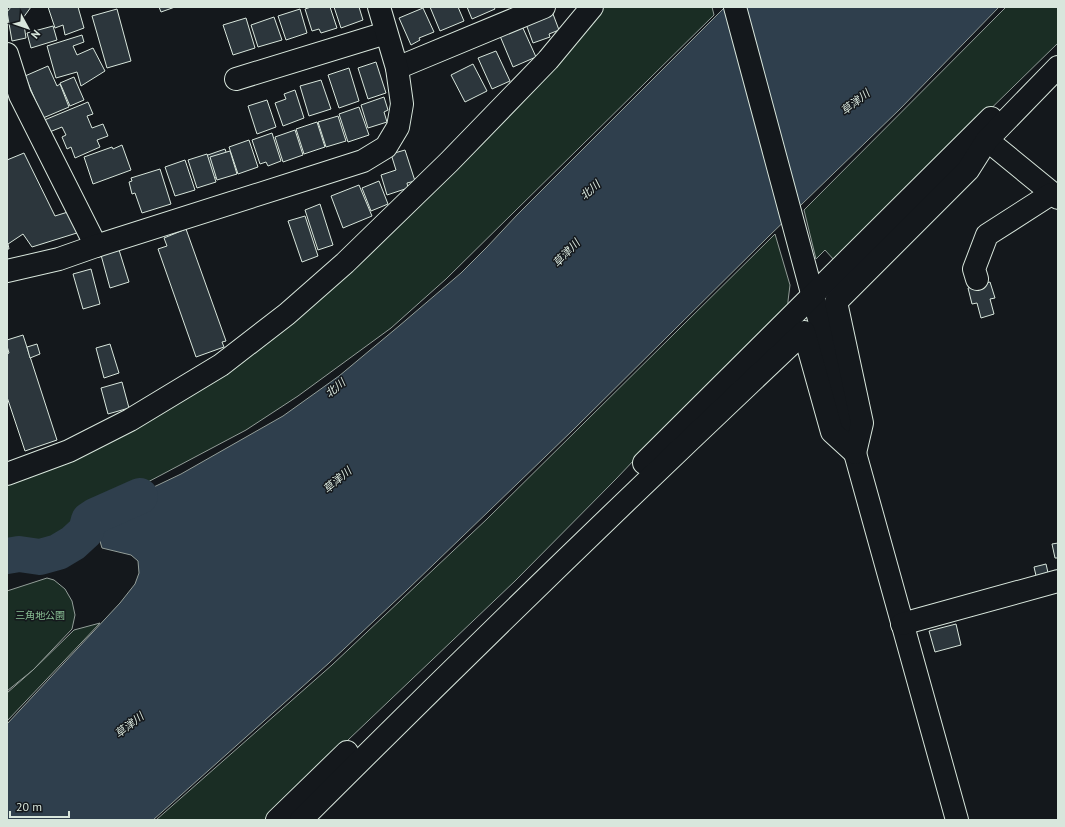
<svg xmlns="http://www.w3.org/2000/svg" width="1065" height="827" font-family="'PT Sans','Noto Sans JP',sans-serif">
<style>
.green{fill:#1a2d24;stroke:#939e99}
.water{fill:#2f3f4d;stroke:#939e99}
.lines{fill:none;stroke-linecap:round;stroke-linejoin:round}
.river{stroke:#2f3f4d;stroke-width:36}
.building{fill:#2c363c;stroke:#d8e6dc}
.minor-casing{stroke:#d8e6dc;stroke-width:24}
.minor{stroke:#14181c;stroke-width:22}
.labels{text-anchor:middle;stroke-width:3;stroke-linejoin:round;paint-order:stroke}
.park-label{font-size:10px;fill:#8ac095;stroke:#14181c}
.water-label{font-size:11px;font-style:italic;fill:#d8e6dc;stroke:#14181c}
</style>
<rect width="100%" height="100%" fill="#14181c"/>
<!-- green -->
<g class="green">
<path d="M603 7H712L714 15 446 279 391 328 298 396 246 430 129 492 85 511C72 539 63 549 31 547 23 547 15 545 7 548V483L214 381Z"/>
<polygon points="1006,7 1058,7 1058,43 835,261 825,250 816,259 804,210"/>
<polygon points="775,234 790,285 788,301 788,307 676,416 616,479 515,581 264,820 156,820 332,665 487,519"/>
<polygon points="47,578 54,580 65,589 72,601 75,615 72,629 33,670 7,691 7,591"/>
<polygon points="100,623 7,721 7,693 33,670 74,630"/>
</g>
<!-- water -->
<polygon class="water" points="725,7 999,7 900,109 768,237 573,430 407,590 329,663 153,820 7,820 7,724 120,603 135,584 139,573 138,561 131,555 102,548 97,531 94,512 135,496 181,474 283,416 339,376 399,326 461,273 487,247 517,215"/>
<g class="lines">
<!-- river -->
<polyline class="river" points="7,556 19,554 40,557 58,552 73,543 86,531 89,520 95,516 140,496"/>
</g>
<!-- building -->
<g class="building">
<polygon points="11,7 31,7 23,18 26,38 12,41 7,12"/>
<polygon points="48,7 78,7 84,28 65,35 63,25 55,28"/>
<polygon points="159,7 175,7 161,12"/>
<polygon points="311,7 330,7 337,28 321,33 319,29 312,31 305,9"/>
<polygon points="334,7 359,7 363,20 341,28"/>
<polygon points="430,7 458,7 464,21 440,31"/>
<polygon points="467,7 494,7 495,9 472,19"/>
<polygon points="423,8 434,32 419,38 420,40 411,45 399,18"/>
<polygon points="117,9 131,61 107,68 92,16"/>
<polygon points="300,9 307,33 286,40 278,16"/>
<polygon points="553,14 559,30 549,34 550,37 533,43 526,24"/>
<polygon points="274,17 282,40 258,47 251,25"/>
<polygon points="246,18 255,48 233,55 223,25"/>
<polygon points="53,26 57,40 31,48 27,33"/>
<polygon points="522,26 536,57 513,67 500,36"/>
<polygon points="82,35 84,42 73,46 77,55 93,48 105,71 81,86 77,72 56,78 47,46"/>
<polygon points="496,51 510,81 492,89 478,58"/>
<polygon points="376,62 386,93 368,99 358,68"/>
<polygon points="473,64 487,91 465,102 451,75"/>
<polygon points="48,66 57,86 60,84 69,107 43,118 25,76"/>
<polygon points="349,68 359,101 339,108 328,75"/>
<polygon points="74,77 84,100 70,106 60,83"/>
<polygon points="321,80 331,109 309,116 300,86"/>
<polygon points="295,90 304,118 283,126 275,103 286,99 284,94"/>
<polygon points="384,97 388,110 384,112 387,122 368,128 361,105"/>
<polygon points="267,100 276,127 257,134 248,106"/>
<polygon points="88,102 93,114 87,116 92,128 103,124 108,136 97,140 100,147 75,158 71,147 67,149 62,137 66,135 62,127 47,133 42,121"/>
<polygon points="359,107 369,135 348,142 339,114"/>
<polygon points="338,116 346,141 326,147 318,122"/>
<polygon points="317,122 325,147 304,154 296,129"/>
<polygon points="295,130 303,155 283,162 275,137"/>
<polygon points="272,133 281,161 268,166 266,162 260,164 252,140"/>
<polygon points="249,140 258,167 238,174 229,147"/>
<polygon points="122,145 131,170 93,184 84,157 112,147 113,149"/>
<polygon points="225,149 233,172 212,179 205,156"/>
<polygon points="405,150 415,181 407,183 408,188 387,195 381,175 396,170 391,154"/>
<polygon points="230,151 237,174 217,180 210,157"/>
<polygon points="24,153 55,216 71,211 80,232 32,247 23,234 8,244 9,249 7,249 7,160"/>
<polygon points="207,154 216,182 197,188 188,160"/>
<polygon points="185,160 195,190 175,196 165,167"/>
<polygon points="160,169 171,204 142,213 135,193 132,194 129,182 132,181 131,178"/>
<polygon points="379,181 388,204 371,211 362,188"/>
<polygon points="359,185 372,216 343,228 331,196"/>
<polygon points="320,204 333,245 318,250 305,210"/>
<polygon points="305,216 318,256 302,262 288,221"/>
<polygon points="186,229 226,341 222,342 224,347 196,357 158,249 167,246 164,238"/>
<polygon points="119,250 129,282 110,288 101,255"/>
<polygon points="91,269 100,304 83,309 73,274"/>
<polygon points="990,282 995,298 990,299 994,314 981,318 977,303 972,304 968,288"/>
<polygon points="23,335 57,440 25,451 7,397 7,354 9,353 7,346 7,340"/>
<polygon points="37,344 40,354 30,358 27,347"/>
<polygon points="110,344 119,373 104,378 96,348"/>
<polygon points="122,382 129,408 108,414 101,388"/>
<polygon points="1058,543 1058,558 1055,558 1052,544"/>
<polygon points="1046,564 1049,577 1037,580 1034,567"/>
<polygon points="956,624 961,645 935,652 929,631"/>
</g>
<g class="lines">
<defs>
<g id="minor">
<polyline points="735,7 855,453 957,820"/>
<polyline points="7,54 20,95 96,246"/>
<polyline points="397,68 544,7"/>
<polyline points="236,79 386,33"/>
<polyline points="976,150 987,140 1058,198"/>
<polyline points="7,271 59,259 96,246 313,177 363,161 386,147 398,127 402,104 397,68 379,7"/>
<polyline points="977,279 974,269 987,235 1051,194"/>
<polyline points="644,463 991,118"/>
<polyline points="7,474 69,451 130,420 221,365 287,314 345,263 449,162 548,60 592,7"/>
<polyline points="902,624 1058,581"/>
<polyline points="277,820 347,752"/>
<path d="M301 820C466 655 634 492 804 332L832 432 855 453 862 423 836 302 968 170 987 140 1058 67"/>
</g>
</defs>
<!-- minor casing -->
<use href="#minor" class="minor-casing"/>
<!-- minor -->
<use href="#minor" class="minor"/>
</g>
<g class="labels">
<!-- park labels -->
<g class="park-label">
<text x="40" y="619">三角地公園</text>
</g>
<!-- water labels -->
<g class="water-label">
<text transform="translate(855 102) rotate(-38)" y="4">草津川</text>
<text transform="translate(590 190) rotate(-41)" y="4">北川</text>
<text transform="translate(566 253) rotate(-46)" y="4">草津川</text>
<text transform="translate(335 388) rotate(-39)" y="4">北川</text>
<text transform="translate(337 480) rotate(-40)" y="4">草津川</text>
<text transform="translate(129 725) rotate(-38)" y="4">草津川</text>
</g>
</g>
<!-- border -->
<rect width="1065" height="827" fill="none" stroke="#d8e6dc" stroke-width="16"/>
<!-- north arrow -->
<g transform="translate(28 28) rotate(130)" stroke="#14181c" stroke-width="3" paint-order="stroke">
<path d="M0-3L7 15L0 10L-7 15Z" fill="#d8e6dc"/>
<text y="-6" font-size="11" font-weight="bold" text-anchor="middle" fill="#d8e6dc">N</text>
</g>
<!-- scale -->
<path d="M10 811v6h59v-6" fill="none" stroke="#d8e6dc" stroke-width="2"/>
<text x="16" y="811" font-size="12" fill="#d8e6dc" stroke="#14181c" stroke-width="3" paint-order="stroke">20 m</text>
</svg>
